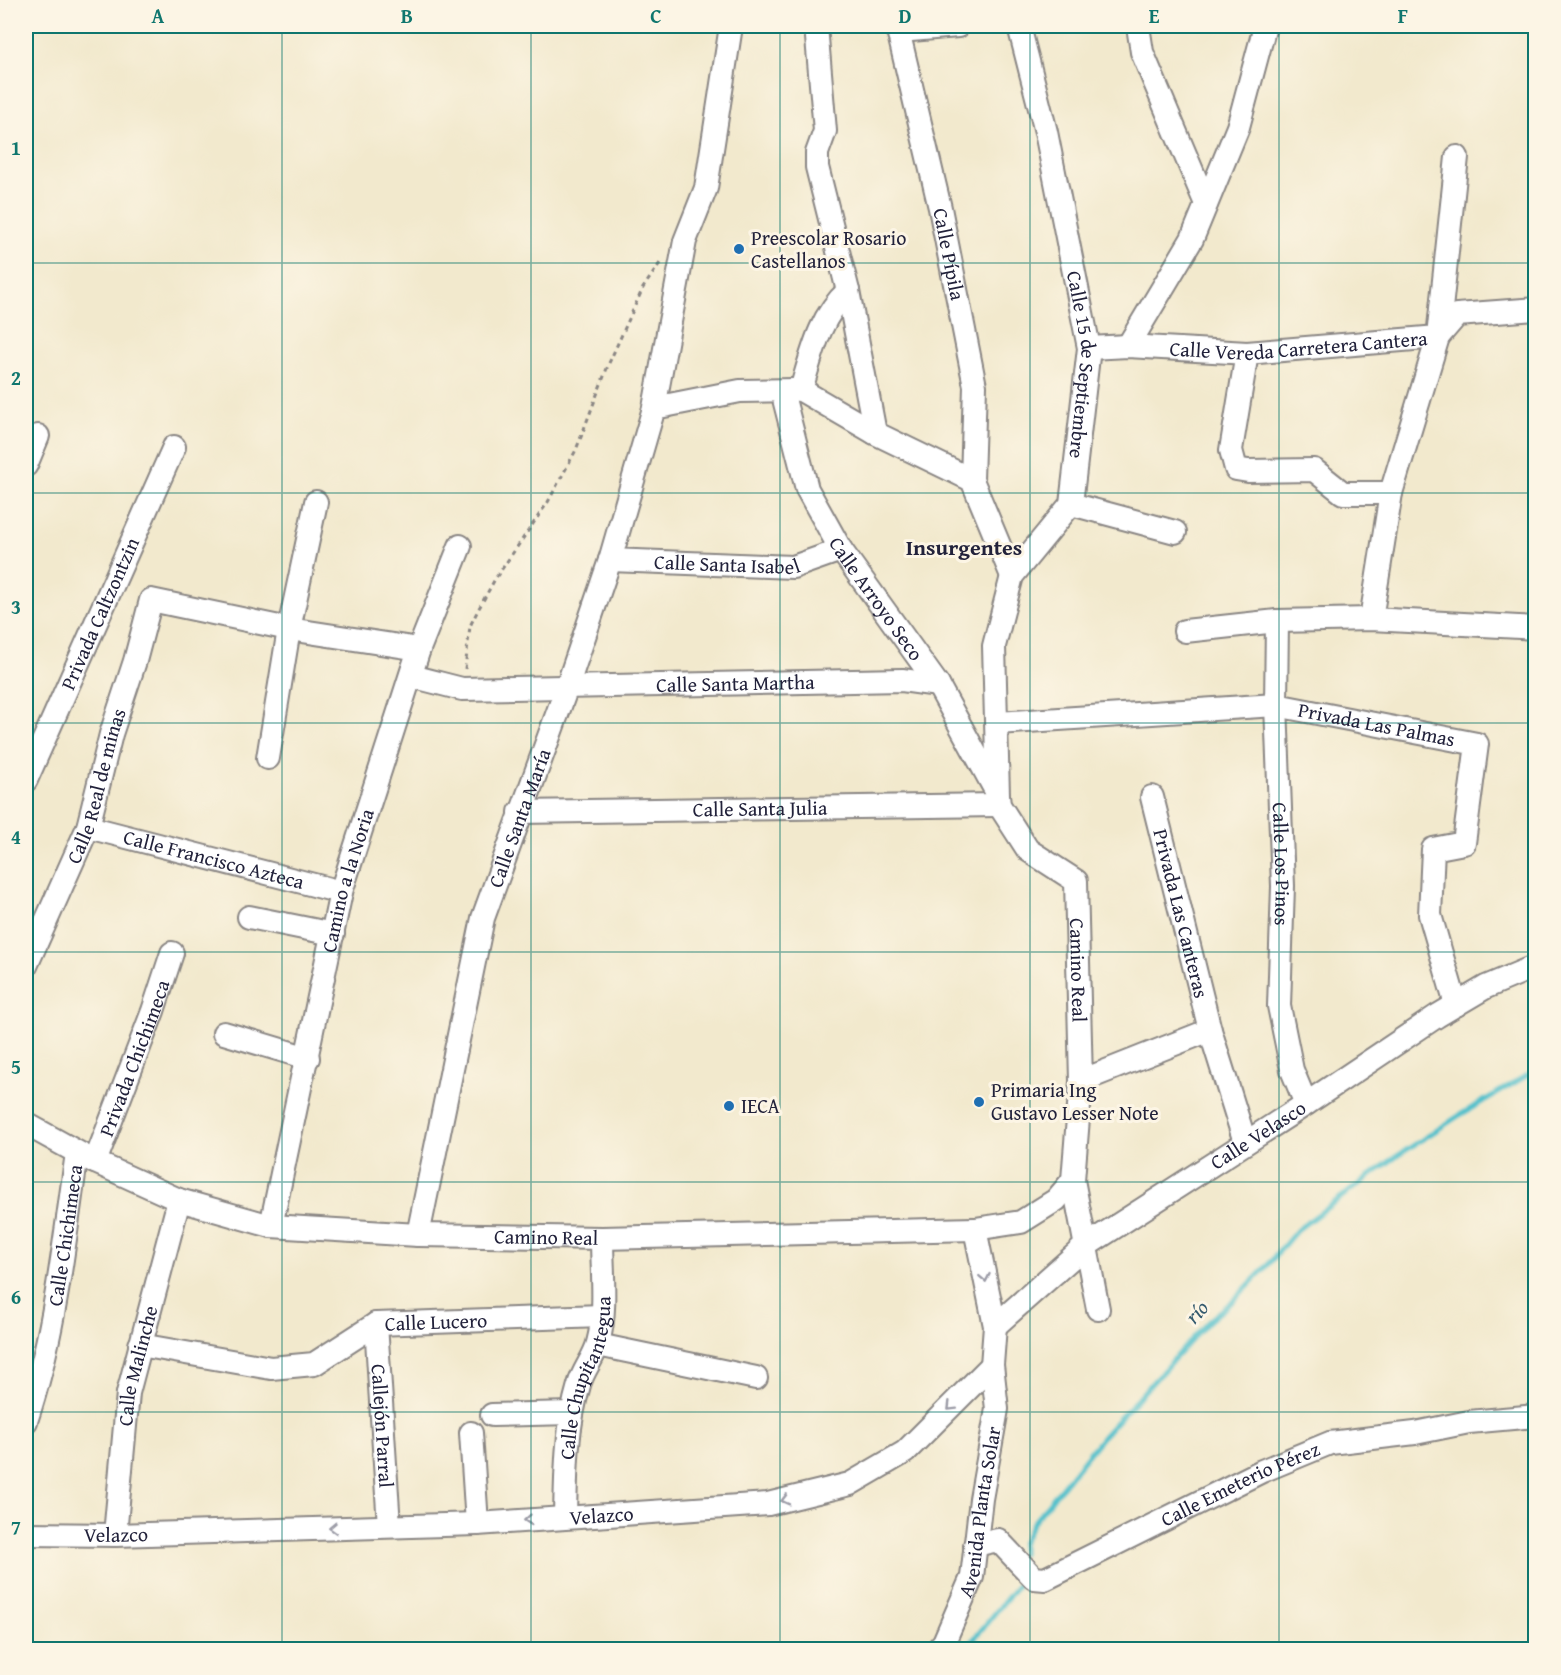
<svg xmlns="http://www.w3.org/2000/svg" width="1561" height="1675" font-family="'Gentium Book Plus',serif">
<style>
.lines{fill:none;stroke-linecap:round;stroke-linejoin:round}
.stream{stroke:#54c1cc;stroke-width:5}
.minor-casing{stroke:#8a8684;stroke-width:26}
.path{stroke:#8a8684;stroke-width:3;stroke-dasharray:4.5 4.5;stroke-linecap:butt}
.minor{stroke:#fff;stroke-width:22}
.oneway{stroke:#9c9ca7}
.grid{fill:none;stroke:#0f766e;stroke-width:1.5;stroke-opacity:0.55}
.poi-dot{fill:#1f6fb2;stroke:#fcf5e5;stroke-width:2}
.labels{text-anchor:middle;stroke-width:6;stroke-linejoin:round;paint-order:stroke}
.poi-label{font-size:20px;fill:#22223b;stroke:#fcf5e5;text-anchor:start}
.street-label{font-size:20px;fill:#22223b;stroke:#fcf5e5}
.water-label{font-size:21px;font-style:italic;fill:#345a6e;stroke:#fcf5e5}
.quarter-label{font-size:22px;font-weight:bold;fill:#22223b;stroke:#fcf5e5}
.neatline{fill:none;stroke:#0f766e;stroke-width:2}
.grid-label{font-size:20px;text-anchor:middle;font-weight:bold;fill:#0f766e}
</style>
<rect width="100%" height="100%" fill="#fcf5e5"/>
<filter id="ink" filterUnits="userSpaceOnUse"><feTurbulence type="fractalNoise" baseFrequency=".0167" numOctaves="2"/><feDisplacementMap in="SourceGraphic" scale="12" xChannelSelector="R" yChannelSelector="G"/><feConvolveMatrix kernelMatrix="1 2 1 2 8 2 1 2 1" color-interpolation-filters="sRGB"/></filter>
<filter id="wash" filterUnits="userSpaceOnUse"><feTurbulence type="fractalNoise" baseFrequency=".008" numOctaves="4" result="noise"/><feDisplacementMap in="SourceGraphic" scale="24" xChannelSelector="R" yChannelSelector="G"/><feGaussianBlur stdDeviation="1.35" result="paint"/><feColorMatrix in="noise" values="0 0 0 0 0 0 0 0 0 0 0 0 0 0 0 0 0 1.4 0 .05"/><feComposite in="paint" operator="in"/></filter>
<g filter="url(#wash)">
<rect width="100%" height="100%" fill="#f2e9cd"/>
<g class="lines">
<!-- stream -->
<g class="stream">
<polyline points="1022,1553 1022,1544 1032,1524 1103,1436 1209,1321 1233,1301 1266,1267 1297,1230 1397,1156 1460,1115 1536,1070"/>
<polyline points="965,1650 1021,1581 1021,1574"/>
</g>
</g>
</g>
<g filter="url(#ink)">
<g class="lines">
<defs>
<g id="minor">
<polyline points="816,26 825,131 817,153 817,167 848,291 875,433"/>
<path id="s1" d="M897 26 940 208 975 386 972 480"/>
<path id="s2" d="M1019 26 1046 132 1089 348 1071 504 1012 576 994 646 998 795 999 805 1028 850 1076 881 1081 1081 1073 1180 1098 1309"/>
<polyline points="1138,26 1142,52 1206,204"/>
<polyline points="899,31 958,26"/>
<polyline points="1128,346 1192,239 1238,127 1265,26"/>
<path id="s3" d="M1089 348 1128 346 1247 353 1438 337 1457 315 1536 309"/>
<polyline points="1247,353 1231,450 1236,469 1248,471 1314,470 1343,493 1391,493"/>
<polyline points="801,390 875,433 972,480 1012,576"/>
<path d="M801 390C812 354 819 317 848 291"/>
<path id="s4" d="M782 391 807 489 841 550 938 685 996 791"/>
<polyline points="654,408 740,391 794,390"/>
<polyline points="26,465 38,436"/>
<polyline points="1071,504 1175,532"/>
<path id="s5" d="M610 560 793 567 841 550"/>
<polyline points="1371,619 1391,493 1438,337 1457,157"/>
<path id="s6" d="M1277 621 1276 705 1283 886 1279 1006 1292 1070 1306 1104"/>
<polyline points="1185,631 1277,621 1371,619 1536,628"/>
<path id="s7" d="M411 676 462 689 902 680 938 685"/>
<path id="s8" d="M997 723 1276 705 1477 744 1464 843 1433 849 1430 915 1456 1005"/>
<polyline points="268,758 289,629 316,502"/>
<path id="s9" d="M26 780 174 447"/>
<path id="s10" d="M1152 797 1210 1030 1245 1142"/>
<path id="s11" d="M520 812 999 805"/>
<path id="s12" d="M88 827 341 892"/>
<polyline points="249,917 333,934"/>
<path id="s13" d="M26 966 88 827 111 734 135 661 151 600 289 629 419 649"/>
<polyline points="224,1033 308,1058"/>
<polyline points="1081,1081 1210,1030"/>
<path id="s14" d="M26 1124 95 1162 179 1200 271 1226 418 1235 602 1238 975 1229 1021 1222 1056 1200 1073 1180"/>
<path id="s15" d="M95 1162 153 1011 172 953"/>
<path id="s16" d="M271 1226 341 892 419 649 460 546"/>
<path id="s17" d="M418 1235 483 918 567 687 610 560 654 408 685 241 706 188 731 26"/>
<path id="s18" d="M376 1324 389 1526"/>
<path id="s19" d="M995 1326 1084 1247 1306 1104 1437 1016 1486 987 1536 966"/>
<path id="s20" d="M140 1345 271 1368 314 1364 376 1324 602 1316"/>
<polyline points="598,1345 756,1378"/>
<polyline points="492,1415 572,1413"/>
<path id="s21" d="M26 1421C55 1335 64 1243 77 1153"/>
<polyline points="471,1433 477,1524"/>
<path id="s22" d="M565 1517C566 1472 566 1429 579 1385 583 1370 594 1358 598 1343 607 1310 602 1272 602 1238"/>
<path id="s23" d="M26 1534 115 1535 477 1524 768 1504 850 1484 905 1452 992 1365"/>
<path id="s24" d="M115 1535 128 1393 179 1200"/>
<path id="s25" d="M975 1545 998 1540 1034 1578 1045 1579 1262 1471 1330 1443 1415 1433 1469 1422 1536 1416"/>
<path id="s26" d="M937 1650 944 1642 972 1577 981 1499 997 1409 992 1365 995 1326 975 1229"/>
</g>
</defs>
<!-- minor casing -->
<use href="#minor" class="minor-casing"/>
<!-- path -->
<polyline class="path" points="465,669 470,626 478,610 495,579 548,502 576,450 609,363 643,288 660,263"/>
<!-- minor -->
<use href="#minor" class="minor"/>
</g>
<!-- one-way arrows -->
<defs><path id="oneway-chevron" d="M-2-3.5L2.5 0L-2 3.5" fill="none" stroke-width="1.6" stroke-linecap="round" stroke-linejoin="round" transform="scale(1.5)"/></defs>
<g class="oneway">
<use href="#oneway-chevron" transform="translate(985 1278) rotate(79)"/>
<use href="#oneway-chevron" transform="translate(951 1407) rotate(135)"/>
<use href="#oneway-chevron" transform="translate(785 1500) rotate(166)"/>
<use href="#oneway-chevron" transform="translate(528 1520) rotate(175)"/>
<use href="#oneway-chevron" transform="translate(333 1528) rotate(178)"/>
</g>
</g>
<!-- grid -->
<path class="grid" d="M282 26V1650M531 26V1650M780 26V1650M1030 26V1650M1279 26V1650M26 263H1536M26 493H1536M26 723H1536M26 952H1536M26 1182H1536M26 1412H1536"/>
<!-- markers -->
<g class="poi-dot">
<circle cx="739" cy="249" r="6"/>
<circle cx="979" cy="1102" r="6"/>
<circle cx="729" cy="1106" r="6"/>
</g>
<g class="labels">
<!-- poi labels -->
<g class="poi-label">
<text x="751" y="245">Preescolar Rosario<tspan x="751" dy="23">Castellanos</tspan></text>
<text x="991" y="1097">Primaria Ing<tspan x="991" dy="23">Gustavo Lesser Note</tspan></text>
<text x="741" y="1113">IECA</text>
</g>
<!-- street labels -->
<g class="street-label">
<text dy="7" stroke="none"><textPath href="#s1" startOffset="234">Calle Pípila</textPath></text>
<text dy="7" stroke="none"><textPath href="#s3" startOffset="210">Calle Vereda Carretera Cantera</textPath></text>
<text dy="7" stroke="none"><textPath href="#s2" startOffset="346">Calle 15 de Septiembre</textPath></text>
<text dy="7" stroke="none"><textPath href="#s5" startOffset="117">Calle Santa Isabel</textPath></text>
<text dy="7" stroke="none"><textPath href="#s4" startOffset="231">Calle Arroyo Seco</textPath></text>
<text dy="7" stroke="none"><textPath href="#s9" startOffset="182">Privada Caltzontzin</textPath></text>
<text dy="7" stroke="none"><textPath href="#s7" startOffset="326">Calle Santa Martha</textPath></text>
<text dy="7" stroke="none"><textPath href="#s8" startOffset="382">Privada Las Palmas</textPath></text>
<text dy="7" stroke="none"><textPath href="#s13" startOffset="194">Calle Real de minas</textPath></text>
<text dy="7" stroke="none"><textPath href="#s11" startOffset="240">Calle Santa Julia</textPath></text>
<text dy="7" stroke="none"><textPath href="#s17" startOffset="430">Calle Santa María</textPath></text>
<text dy="7" stroke="none"><textPath href="#s12" startOffset="130">Calle Francisco Azteca</textPath></text>
<text dy="7" stroke="none"><textPath href="#s6" startOffset="243">Calle Los Pinos</textPath></text>
<text dy="7" stroke="none"><textPath href="#s16" startOffset="354">Camino a la Noria</textPath></text>
<text dy="7" stroke="none"><textPath href="#s10" startOffset="120">Privada Las Canteras</textPath></text>
<text dy="7" stroke="none"><textPath href="#s2" startOffset="1011">Camino Real</textPath></text>
<text dy="7" stroke="none"><textPath href="#s15" startOffset="111">Privada Chichimeca</textPath></text>
<text dy="7" stroke="none"><textPath href="#s19" startOffset="326">Calle Velasco</textPath></text>
<text dy="7" stroke="none"><textPath href="#s21" startOffset="190">Calle Chichimeca</textPath></text>
<text dy="7" stroke="none"><textPath href="#s14" startOffset="542">Camino Real</textPath></text>
<text dy="7" stroke="none"><textPath href="#s20" startOffset="310">Calle Lucero</textPath></text>
<text dy="7" stroke="none"><textPath href="#s24" startOffset="171">Calle Malinche</textPath></text>
<text dy="7" stroke="none"><textPath href="#s22" startOffset="142">Calle Chupitantegua</textPath></text>
<text dy="7" stroke="none"><textPath href="#s18" startOffset="102">Callejón Parral</textPath></text>
<text dy="7" stroke="none"><textPath href="#s25" startOffset="304">Calle Emeterio Pérez</textPath></text>
<text dy="7" stroke="none"><textPath href="#s26" startOffset="147">Avenida Planta Solar</textPath></text>
<text dy="7" stroke="none"><textPath href="#s23" startOffset="576">Velazco</textPath></text>
<text dy="7" stroke="none"><textPath href="#s23" startOffset="90">Velazco</textPath></text>
</g>
<!-- water labels -->
<g class="water-label">
<text transform="translate(1197 1312) rotate(-47)" y="7">río</text>
</g>
<!-- quarter labels -->
<g class="quarter-label">
<text x="964" y="555">Insurgentes</text>
</g>
</g>
<!-- margin -->
<rect width="1561" height="1675" fill="none" stroke="#fcf5e5" stroke-width="66"/>
<rect x="33" y="33" width="1495" height="1609" class="neatline"/>
<g class="grid-label">
<text x="158" y="23">A</text>
<text x="407" y="23">B</text>
<text x="656" y="23">C</text>
<text x="905" y="23">D</text>
<text x="1154" y="23">E</text>
<text x="1403" y="23">F</text>
<text x="16" y="155">1</text>
<text x="16" y="385">2</text>
<text x="16" y="614">3</text>
<text x="16" y="844">4</text>
<text x="16" y="1074">5</text>
<text x="16" y="1304">6</text>
<text x="16" y="1534">7</text>
</g>
</svg>
